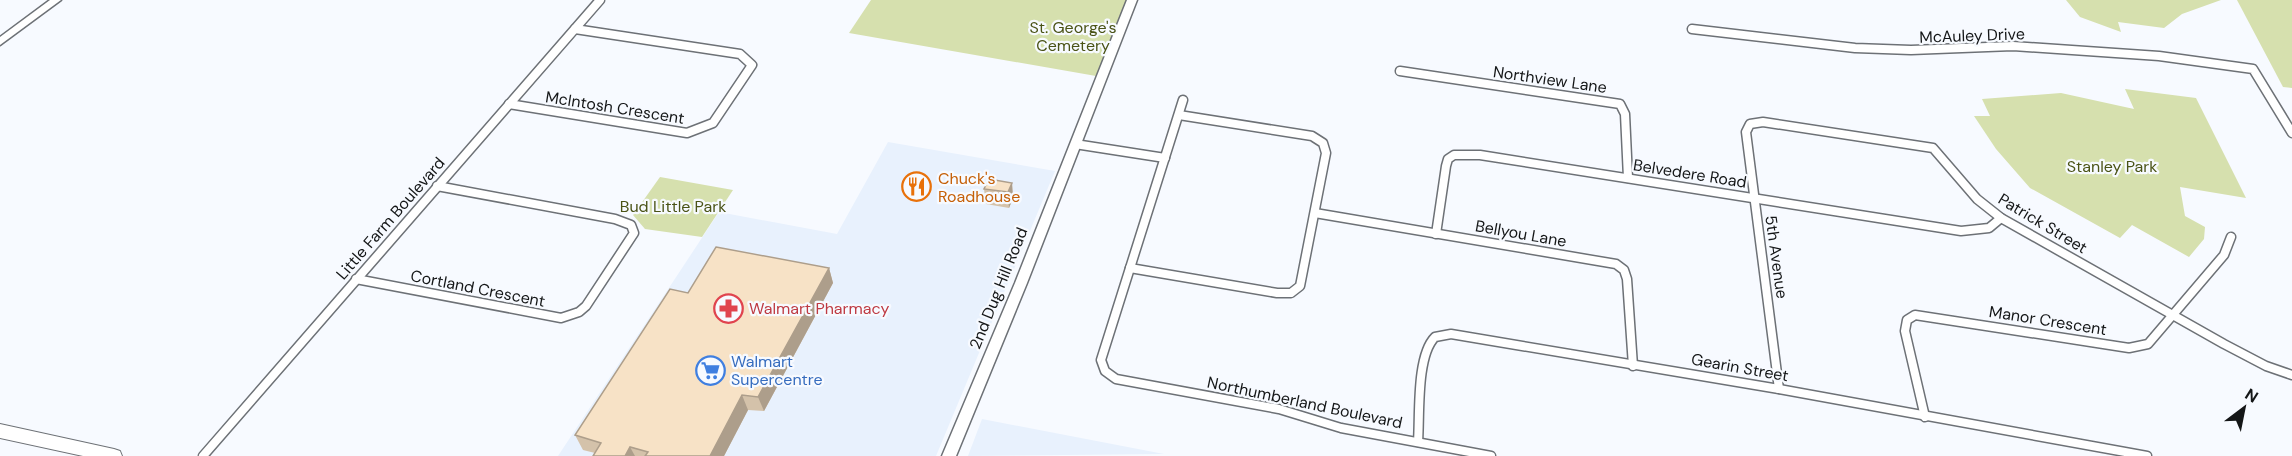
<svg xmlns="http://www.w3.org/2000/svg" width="2292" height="456" font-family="'DM Sans',sans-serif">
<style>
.built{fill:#e8f1fd}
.green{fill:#d6e0ae}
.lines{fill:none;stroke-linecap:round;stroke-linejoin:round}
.street-casing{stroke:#6d7176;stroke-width:11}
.secondary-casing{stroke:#6d7176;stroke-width:3}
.primary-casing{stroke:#6d7176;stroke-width:2}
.street{stroke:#fff;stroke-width:8}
.secondary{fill:#fff;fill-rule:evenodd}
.primary{fill:#fff;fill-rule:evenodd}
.wall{fill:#d4c2aa}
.shaded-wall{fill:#ad9e8b}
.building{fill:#f7e2c6;stroke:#ad9e8b;stroke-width:1.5}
.labels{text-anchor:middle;stroke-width:4.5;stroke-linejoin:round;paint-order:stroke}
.park-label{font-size:16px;fill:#4a5316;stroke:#f7faff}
.street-label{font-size:16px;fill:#141617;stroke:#f7faff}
.food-label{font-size:16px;fill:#c56008;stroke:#f7faff;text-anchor:start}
.health-label{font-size:16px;fill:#be3a42;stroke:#f7faff;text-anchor:start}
.shop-label{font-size:16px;fill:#366cbe;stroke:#f7faff;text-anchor:start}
</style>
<rect width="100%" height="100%" fill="#f7faff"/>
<!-- built -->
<g class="built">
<polygon points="888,142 1055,171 936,456 558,456 719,212 837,234"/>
<polygon points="982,419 1164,454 968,456"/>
</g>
<!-- green -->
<g class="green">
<polygon points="871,0 1128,0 1096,76 849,33"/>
<polygon points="2066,0 2221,0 2182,14 2164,28 2118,22 2121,32 2080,17"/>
<polygon points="2237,0 2292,0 2292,88 2283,87"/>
<polygon points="2125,89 2196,98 2246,198 2180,187 2185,216 2205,227 2204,239 2189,257 2132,225 2120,238 2030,188 1996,149 1974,116 1990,116 1982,99 2061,93 2134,109"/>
<polygon points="660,177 733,190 702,237 645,229 633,215"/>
</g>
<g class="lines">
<defs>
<g id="street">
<polyline points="1692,29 1855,48 1911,50 2013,46 2159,56 2253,69 2292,133"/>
<polyline points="1400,71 1620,104 1625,114 1628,178"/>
<polyline points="1183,100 1101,360 1105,371 1116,379 1279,409 1341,428 1491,456"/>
<polyline points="509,104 687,133 713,123 752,65 740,54 575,29"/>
<polyline points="1075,144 1165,158"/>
<polyline points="1315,213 1616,264 1624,270 1627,279 1633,366"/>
<polyline points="1436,234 1446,166 1448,159 1454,155 1480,155 1961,231 1989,228 2001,218"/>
<polyline points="1130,268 1277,293 1291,293 1300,286 1326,153 1323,143 1312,136 1179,115"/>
<polyline points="356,279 561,318 579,312 586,306 634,233 631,225 615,219 437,186"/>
<polyline points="1779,389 1746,132 1750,124 1763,122 1933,148 1977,199 2001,218 2224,344 2266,366 2292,375"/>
<polyline points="1925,417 1905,331 1907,320 1915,315 2129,348 2148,344 2224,255 2231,237"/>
<path d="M1418 442C1420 415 1416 356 1435 337L1451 334 1779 389 2147 456"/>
<polyline points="203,456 600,0"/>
</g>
<g id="secondary">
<polygon points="50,0 61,0 0,45 0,37"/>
<polygon points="1127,0 1137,0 1027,283 956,456 942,456 1015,283"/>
</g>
<polygon id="primary" points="0,424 114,449 120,451 122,456 83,456 0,438"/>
</defs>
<!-- street casing -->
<use href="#street" class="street-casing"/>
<!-- secondary casing -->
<use href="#secondary" class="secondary-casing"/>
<!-- primary casing -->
<use href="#primary" class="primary-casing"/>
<!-- street -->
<use href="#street" class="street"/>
<!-- secondary -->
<use href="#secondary" class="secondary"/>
<!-- primary -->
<use href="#primary" class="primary"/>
</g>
<!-- wall -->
<g class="wall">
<polygon points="1012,183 1013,198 1009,208 986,204 984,189"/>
<polygon points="829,268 833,283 764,411 748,410 724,456 593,456 595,453 583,450 575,435"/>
</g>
<!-- shaded-wall -->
<g class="shaded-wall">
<polygon points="1012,183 1013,198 1009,208 1008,192"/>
<polygon points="829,268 833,283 764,411 758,397"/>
<polygon points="742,395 748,410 724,456 710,456"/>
<polygon points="630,447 635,456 625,456"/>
</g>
<!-- building -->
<g class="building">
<polygon points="989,179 1012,183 1008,192 984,189"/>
<polygon points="716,247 829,268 758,397 742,395 710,456 645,456 648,452 630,447 625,456 593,456 601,443 575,435 670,289 688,293"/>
</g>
<!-- icons -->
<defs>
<symbol id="restaurant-ring" viewBox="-11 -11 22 22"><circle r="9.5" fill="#f7faff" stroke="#e8710a" stroke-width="1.5"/><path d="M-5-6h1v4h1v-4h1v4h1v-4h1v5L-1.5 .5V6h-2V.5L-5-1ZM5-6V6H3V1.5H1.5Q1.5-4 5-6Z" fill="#e8710a"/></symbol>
<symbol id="pharmacy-ring" viewBox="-11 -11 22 22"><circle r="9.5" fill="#f7faff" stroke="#e0444e" stroke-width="1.5"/><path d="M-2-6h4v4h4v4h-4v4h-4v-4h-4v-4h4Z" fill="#e0444e"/></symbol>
<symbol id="supermarket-ring" viewBox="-11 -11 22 22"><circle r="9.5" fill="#f7faff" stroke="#3f7fe0" stroke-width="1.5"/><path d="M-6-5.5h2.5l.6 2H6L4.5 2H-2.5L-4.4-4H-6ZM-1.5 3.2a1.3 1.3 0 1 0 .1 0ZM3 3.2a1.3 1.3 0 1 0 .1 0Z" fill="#3f7fe0"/></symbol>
</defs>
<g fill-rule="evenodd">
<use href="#restaurant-ring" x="900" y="170" width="33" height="33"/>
<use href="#pharmacy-ring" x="712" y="292" width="33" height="33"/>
<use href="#supermarket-ring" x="694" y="354" width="33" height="33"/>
</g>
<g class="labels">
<!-- park labels -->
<g class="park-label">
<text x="1073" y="33">St. George's<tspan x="1073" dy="18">Cemetery</tspan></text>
<text x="2112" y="172">Stanley Park</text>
<text x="673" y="212">Bud Little Park</text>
</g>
<!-- street labels -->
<g class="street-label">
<text transform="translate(1972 35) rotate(-2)" y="6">McAuley Drive</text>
<text transform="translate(1550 79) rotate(8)" y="6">Northview Lane</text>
<text transform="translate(615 107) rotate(9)" y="6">McIntosh Crescent</text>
<text transform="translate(1690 173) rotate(9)" y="6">Belvedere Road</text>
<text transform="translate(390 218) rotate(-49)" y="6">Little Farm Boulevard</text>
<text transform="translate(2043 223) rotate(31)" y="6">Patrick Street</text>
<text transform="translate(1521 233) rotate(10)" y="6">Bellyou Lane</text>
<text transform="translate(1777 257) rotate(82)" y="6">5th Avenue</text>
<text transform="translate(478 288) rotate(11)" y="6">Cortland Crescent</text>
<text transform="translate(998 288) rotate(-68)" y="6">2nd Dug Hill Road</text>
<text transform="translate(2048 320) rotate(9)" y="6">Manor Crescent</text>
<text transform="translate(1740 367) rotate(10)" y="6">Gearin Street</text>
<text transform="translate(1305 402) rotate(12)" y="6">Northumberland Boulevard</text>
</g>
<!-- food labels -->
<g class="food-label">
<text x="938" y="184">Chuck's<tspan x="938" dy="18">Roadhouse</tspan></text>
</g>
<!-- health labels -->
<g class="health-label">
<text x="749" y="314">Walmart Pharmacy</text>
</g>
<!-- shop labels -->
<g class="shop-label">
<text x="731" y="367">Walmart<tspan x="731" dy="18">Supercentre</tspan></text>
</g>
</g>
<!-- north arrow -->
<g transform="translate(2244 408) rotate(32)" stroke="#f7faff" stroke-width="4.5" paint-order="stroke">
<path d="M0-4.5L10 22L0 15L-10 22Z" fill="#141617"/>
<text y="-9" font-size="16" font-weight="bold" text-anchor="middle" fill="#141617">N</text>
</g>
</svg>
